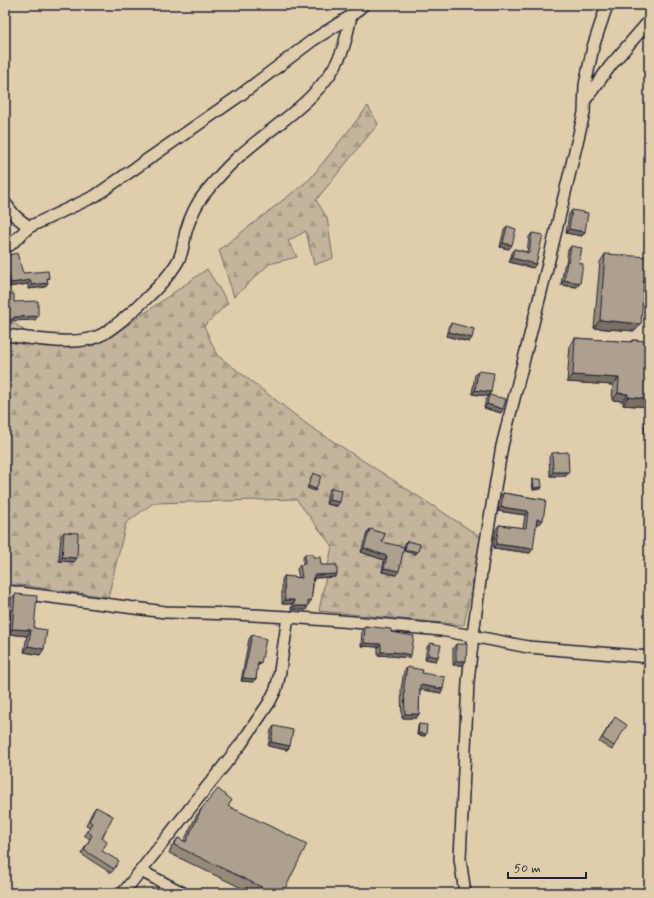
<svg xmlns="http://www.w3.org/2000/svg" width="654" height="898" font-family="Mynerve,sans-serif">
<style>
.forest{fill:url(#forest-firs);stroke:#726b6b}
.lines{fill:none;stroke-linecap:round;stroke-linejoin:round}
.minor-casing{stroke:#22223b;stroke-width:14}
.minor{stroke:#dfcdab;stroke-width:11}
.wall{fill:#958a7a;stroke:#22223b}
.shaded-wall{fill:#797063;stroke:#22223b}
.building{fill:#ada08e;stroke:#22223b}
</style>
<defs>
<pattern id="forest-firs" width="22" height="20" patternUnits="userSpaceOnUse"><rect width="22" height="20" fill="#c3b49b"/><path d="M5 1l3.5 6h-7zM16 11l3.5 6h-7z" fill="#a79a86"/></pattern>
</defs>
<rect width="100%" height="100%" fill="#dfcdab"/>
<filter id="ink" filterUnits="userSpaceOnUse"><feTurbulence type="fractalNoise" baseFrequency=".025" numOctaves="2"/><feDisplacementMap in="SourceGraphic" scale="8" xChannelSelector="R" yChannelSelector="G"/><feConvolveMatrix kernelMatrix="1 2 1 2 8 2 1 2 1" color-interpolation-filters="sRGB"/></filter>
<g filter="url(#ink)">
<!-- forest -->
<g class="forest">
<polygon points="368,106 378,124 316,200 327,218 333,258 314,265 306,231 288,241 297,257 269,264 234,297 219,250 310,179"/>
<polygon points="207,269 228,303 204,326 217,355 308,425 481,537 464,625 319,611 332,546 296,499 153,503 126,523 108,597 5,583 5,325 14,323 41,343 71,346 108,339"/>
</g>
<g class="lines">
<defs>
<g id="minor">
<polyline points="585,100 611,65 649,21"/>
<polyline points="5,203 15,216 29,227"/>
<polyline points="5,247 10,245 29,227 95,196 239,96 313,40 351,16 363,5"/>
<path d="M5 335C32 338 79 348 103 334 125 320 169 281 180 257 183 249 184 240 186 231 190 218 196 204 205 193 214 182 224 170 235 160 271 126 321 101 341 54 346 42 348 28 351 16"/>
<polyline points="5,591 165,612 235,614 288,617 353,622 441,630 528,647 649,657"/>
<polyline points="141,871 183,893"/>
<polyline points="123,893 241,744 269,703 276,689 279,677 288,617"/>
<polyline points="465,893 460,859 468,682 473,635 482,565 502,446 548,264 584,113 585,85 593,47 607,5"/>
</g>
</defs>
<!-- minor casing -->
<use href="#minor" class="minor-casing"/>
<!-- minor -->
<use href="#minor" class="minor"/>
</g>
<!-- wall -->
<g class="wall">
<polygon points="572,210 585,232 582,236 566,233 569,214"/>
<polygon points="507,226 509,249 500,247 504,230"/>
<polygon points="532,233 533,268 509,262 512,253 514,249 527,252 529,237"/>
<polygon points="571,246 579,263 580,283 577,287 561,285 564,266 566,263 568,250"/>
<polygon points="605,254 649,288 643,288 635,331 594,328 600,262"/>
<polygon points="5,256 23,273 49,278 47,280 45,287 28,289 28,284 8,287 5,278"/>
<polygon points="451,323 469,342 446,336 448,327"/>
<polygon points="575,338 630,342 632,340 649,341 649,407 623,405 623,401 612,400 613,385 567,382 570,346"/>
<polygon points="478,371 491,392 488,396 472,394 475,375"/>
<polygon points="489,395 501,413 484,408 486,399"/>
<polygon points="647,422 649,422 649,458 644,426"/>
<polygon points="552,453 566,476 550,476 549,457"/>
<polygon points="533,479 541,489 533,490 532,481"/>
<polygon points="331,488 337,506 326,504 328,492"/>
<polygon points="503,493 546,500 540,524 537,523 530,553 493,548 496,529 499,525 523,528 525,515 498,511 500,497"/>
<polygon points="370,529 382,542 396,575 382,572 384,560 361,552 367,533"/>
<polygon points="64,532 74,562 59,561 61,536"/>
<polygon points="407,541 416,554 404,551 405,543"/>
<polygon points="305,554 313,557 321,565 335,577 314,578 311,601 309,604 308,604 306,610 291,609 292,604 282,604 282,580 284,576 299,578 297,569 300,565 303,565 303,558"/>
<polygon points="15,594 34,628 40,655 24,652 27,636 9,634 11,599"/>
<polygon points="365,626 391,632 409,658 391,656 378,655 378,647 361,646 362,630"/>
<polygon points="252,635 261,663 258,666 257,666 256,679 254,682 241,681 249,639"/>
<polygon points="430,643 436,661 425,659 427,647"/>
<polygon points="456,644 463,665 453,665 453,648"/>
<polygon points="407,667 422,673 441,693 420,689 419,714 416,718 402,718 401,690 404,671"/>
<polygon points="612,721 614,746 612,750 599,742"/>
<polygon points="419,724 425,736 417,735 418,726"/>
<polygon points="274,726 290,746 287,750 268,746 271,730"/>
<polygon points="228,806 283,893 252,893 169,853 172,846 178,838 184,841 196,816 202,808"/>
<polygon points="96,807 102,838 102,851 114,869 111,873 81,854 90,839 84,835 90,827 86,825 93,811"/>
</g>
<!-- shaded-wall -->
<g class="shaded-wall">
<polygon points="569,229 585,232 582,236 566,233"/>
<polygon points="503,243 512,245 509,249 500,247"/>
<polygon points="512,258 536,264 533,268 509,262"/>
<polygon points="31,280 28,284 8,287 11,283"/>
<polygon points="564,280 580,283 577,287 561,285"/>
<polygon points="644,280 649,280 649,288 639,288"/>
<polygon points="48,283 45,287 28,289 31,285"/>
<polygon points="38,316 35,320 12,321 11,323 5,323 5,319 14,317"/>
<polygon points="600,320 641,324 635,331 594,328"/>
<polygon points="449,332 472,338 469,342 446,336"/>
<polygon points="573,375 619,378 613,385 567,382"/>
<polygon points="475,390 491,392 488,396 472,394"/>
<polygon points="618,393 628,394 623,401 612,400"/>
<polygon points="628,397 649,399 649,407 623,405"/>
<polygon points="487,404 503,409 501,413 484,408"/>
<polygon points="553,472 569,472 566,476 550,476"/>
<polygon points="308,486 316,489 315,491 307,488"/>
<polygon points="542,487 541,489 533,490 534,488"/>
<polygon points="329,500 340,502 337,506 326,504"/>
<polygon points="501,507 528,511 525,515 498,511"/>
<polygon points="537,519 543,520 540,524 535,523"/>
<polygon points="496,544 533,549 530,553 493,548"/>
<polygon points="364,548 387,556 384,560 361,552"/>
<polygon points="405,549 418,552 416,554 404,551"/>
<polygon points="62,557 77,558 74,562 59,561"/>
<polygon points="384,568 399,571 396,575 382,572"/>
<polygon points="337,574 335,577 312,578 314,575"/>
<polygon points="285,600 294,600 292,604 282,604"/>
<polygon points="294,606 308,606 306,610 291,609"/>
<polygon points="12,629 31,630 27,636 9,634"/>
<polygon points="364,643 381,644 378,647 361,646"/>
<polygon points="28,646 44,649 40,655 24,652"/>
<polygon points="381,652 394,652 411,655 409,658 391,656 378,655"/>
<polygon points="428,655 438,657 436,661 425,659"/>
<polygon points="456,661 466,661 463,665 453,665"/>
<polygon points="258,662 261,663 258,666 255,666"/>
<polygon points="243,678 256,679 254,682 241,681"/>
<polygon points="420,685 443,689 441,693 417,689"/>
<polygon points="405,714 419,714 416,718 402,718"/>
<polygon points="418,733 426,734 425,736 417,735"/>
<polygon points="271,742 290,746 287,750 268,746"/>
</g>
<!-- building -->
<g class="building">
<polygon points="572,210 588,213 585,232 569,229"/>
<polygon points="507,226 516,229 512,245 503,243"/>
<polygon points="532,233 543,235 536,264 512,258 514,249 529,253"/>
<polygon points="571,246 582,248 579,263 583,264 580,283 564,280 567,261 568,262"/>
<polygon points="17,253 23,273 48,271 49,278 47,278 48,283 31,285 31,280 11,283 5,265 5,256"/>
<polygon points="605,254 649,257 649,280 644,280 641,324 600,320"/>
<polygon points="5,294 14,294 14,302 38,301 38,316 14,317 14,319 5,319"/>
<polygon points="451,323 474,329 472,338 449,332"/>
<polygon points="575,338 632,342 632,340 649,341 649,399 628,397 628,394 618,393 619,378 573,375"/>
<polygon points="478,371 494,373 491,392 475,390"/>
<polygon points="489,395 506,399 503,409 487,404"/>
<polygon points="647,422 649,422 649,439"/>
<polygon points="568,452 569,472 553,472 552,453"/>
<polygon points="313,473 321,476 316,489 308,486"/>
<polygon points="533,479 541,479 542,487 534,488"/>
<polygon points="331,488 342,490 340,502 329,500"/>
<polygon points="503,493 546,500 543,520 537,519 533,549 496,544 499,525 526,528 528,511 501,507"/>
<polygon points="370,529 385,534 382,542 404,547 399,571 384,568 387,556 364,548"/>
<polygon points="64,532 78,533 77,558 62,557"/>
<polygon points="407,541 420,544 418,552 405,549"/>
<polygon points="305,554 313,554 313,557 320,557 321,565 337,565 337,574 314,575 311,601 308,600 308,606 294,606 294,600 285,600 284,576 302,578 300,565 305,564"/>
<polygon points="15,594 37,596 34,628 47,630 44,649 28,646 31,630 12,629"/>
<polygon points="365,626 391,629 391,632 414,636 411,655 394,652 381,652 381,644 364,643"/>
<polygon points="252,635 266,639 261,663 258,662 256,679 243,678"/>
<polygon points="430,643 441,645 438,657 428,655"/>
<polygon points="456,644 467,644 466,661 456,661"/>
<polygon points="407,667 423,670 422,673 445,677 443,689 420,685 419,714 405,714 404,686"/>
<polygon points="615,717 627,725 614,746 602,738"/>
<polygon points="419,724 427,725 426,734 418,733"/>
<polygon points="274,726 293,730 290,746 271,742"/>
<polygon points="218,789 232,800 228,806 307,844 283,893 274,893 174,845 178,838 186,842 202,808"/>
<polygon points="96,807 113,816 102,838 107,842 102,851 119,861 114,869 84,850 92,835 87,831 92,823 89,821"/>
</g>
</g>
<!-- margin -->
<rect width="654" height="898" fill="none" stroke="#dfcdab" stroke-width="20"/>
<rect x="10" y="10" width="634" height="878" fill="none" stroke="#22223b" stroke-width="1.5" filter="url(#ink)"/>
<!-- scale -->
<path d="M508 872v6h78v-6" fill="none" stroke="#22223b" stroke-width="2"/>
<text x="514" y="872" font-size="12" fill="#22223b" stroke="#dfcdab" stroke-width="3" paint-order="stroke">50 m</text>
</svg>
